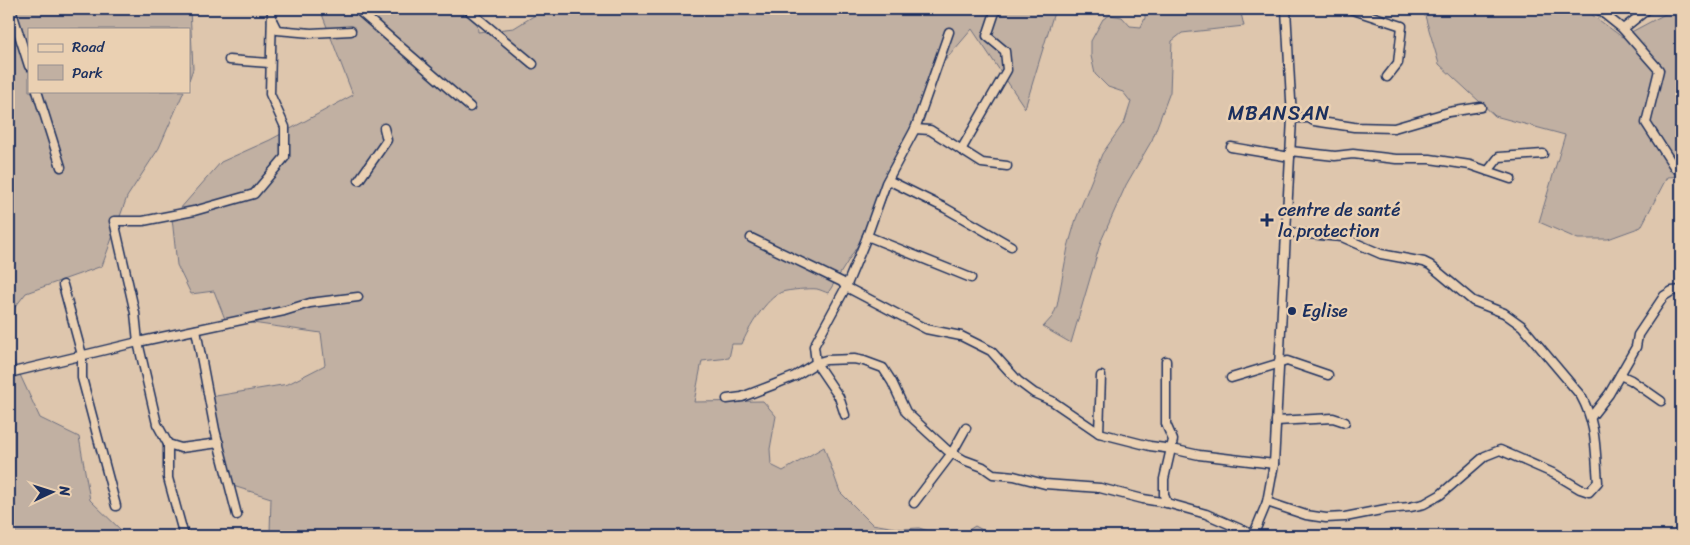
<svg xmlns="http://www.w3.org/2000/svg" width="1690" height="545" font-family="Sriracha,sans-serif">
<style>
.green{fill:#c1b0a2;stroke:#6e7080}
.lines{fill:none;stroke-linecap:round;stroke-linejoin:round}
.street-casing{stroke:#1b2f5e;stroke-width:11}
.street{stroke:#ead0b2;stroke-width:8}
.poi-dot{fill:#1b2f5e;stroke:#ead0b2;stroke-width:2}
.labels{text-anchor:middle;stroke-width:5;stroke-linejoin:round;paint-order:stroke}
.poi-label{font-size:18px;fill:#1b2f5e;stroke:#ead0b2;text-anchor:start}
.quarter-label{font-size:20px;letter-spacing:1px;fill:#1b2f5e;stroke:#ead0b2}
</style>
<rect width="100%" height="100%" fill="#dec6ad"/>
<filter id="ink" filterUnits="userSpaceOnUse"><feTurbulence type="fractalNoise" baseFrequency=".02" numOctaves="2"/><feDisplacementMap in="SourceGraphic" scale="10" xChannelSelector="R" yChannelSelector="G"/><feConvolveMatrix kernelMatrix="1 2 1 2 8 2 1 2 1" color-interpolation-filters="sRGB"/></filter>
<g filter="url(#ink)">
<!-- green -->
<g class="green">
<polygon points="9,9 190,9 193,69 189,80 189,29 29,29 29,91 184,91 159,148 127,197 102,266 26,293 9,315"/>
<path d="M320 9H476L478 32 514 28 545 9H1055L1025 108 972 29 937 70 883 205 828 293C825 292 821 290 817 289 811 288 788 290 782 292 766 298 748 329 742 344H732L729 358 702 361 694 402 763 401 776 416 770 449 771 465 783 471 824 447 840 492 872 524 902 529 919 528 944 536H251L270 533 271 498 230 485 204 398 288 384 325 365 321 333 225 319 214 291 191 294 177 265 172 218 221 162 270 140 353 95Z"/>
<polygon points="1145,9 1240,9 1244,26 1182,33 1172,41 1170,92 1152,140 1126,185 1101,241 1071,343 1043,327 1053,316 1057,306 1068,247 1076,219 1102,154 1125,121 1131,102 1123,92 1108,87 1095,74 1091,56 1091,41 1103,19 1110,15 1122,17 1130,26 1141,27 1145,18"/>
<polygon points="1423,9 1584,9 1622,37 1667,13 1681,10 1681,176 1667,177 1641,227 1608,239 1578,239 1539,222 1565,135 1495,116 1439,64"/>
<polygon points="9,351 40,418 79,437 90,500 124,533 137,536 9,536"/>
<polygon points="975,526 990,534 985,536 959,536"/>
</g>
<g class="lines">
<defs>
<g id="street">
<polyline points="11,9 29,66"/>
<polyline points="357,9 470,107"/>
<polyline points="467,9 533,64"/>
<polyline points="1350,9 1402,26 1398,63 1387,77"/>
<polyline points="1598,9 1623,29 1659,70 1646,123 1675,168"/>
<polyline points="272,20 277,30 311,33 351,31"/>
<polyline points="1623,29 1648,9"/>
<polyline points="229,60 270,63"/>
<polyline points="37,91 61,167"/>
<polyline points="1292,118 1309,118 1314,121 1354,127 1394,128 1449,112 1481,107"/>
<polyline points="915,129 930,130 982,163 1007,166"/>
<polyline points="1231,147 1290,157"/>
<polyline points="961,150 1007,70 1005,51 987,36 996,9"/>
<polyline points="1290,151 1335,156 1353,154 1396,159 1430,159 1470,165 1511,179"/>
<polyline points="1488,171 1499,157 1543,154"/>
<polyline points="359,180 387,140 384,128"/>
<polyline points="888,180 945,208 1011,246"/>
<polyline points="867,236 971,278"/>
<polyline points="751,238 842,282 846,287 926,329 961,336 991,351 1018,381 1034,393 1052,401 1099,433 1150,446 1172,449 1199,455 1274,464"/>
<polyline points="63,285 82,355 82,378 116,506"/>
<polyline points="196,330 215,430 237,515"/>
<polyline points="1166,361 1166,424 1173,440 1164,479 1164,495 1167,503"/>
<polyline points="9,373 138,342 284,311 310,303 358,297"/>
<polyline points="1620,375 1631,380 1661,401"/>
<polyline points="1231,378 1287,361 1328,375"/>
<polyline points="727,399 742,397 773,385 795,376 816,363 826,360 854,359 864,361 883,368 892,382 906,412 947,450 964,460 983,467 993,474 1014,476 1045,484 1100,488 1143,499 1167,503 1206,514 1254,535"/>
<polyline points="845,415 839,397 816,363 814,346 846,287 866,239 886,183 915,129 949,32"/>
<polyline points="1591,417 1609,394 1636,347 1638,335 1664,296 1672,291 1681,290"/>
<polyline points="1276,421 1333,418 1345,422"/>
<polyline points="1099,433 1101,376"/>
<polyline points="219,443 181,448 168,444 157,424 138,342 135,313 114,221 143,221 194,211 254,194 285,157 285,127 270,94 272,9"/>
<polyline points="168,444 168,478 184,536"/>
<path d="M1267 502 1306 515 1326 518 1345 517 1386 509 1410 507 1424 504 1440 495 1485 456 1500 450 1555 474 1580 489 1589 492 1598 482C1595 449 1597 425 1581 396L1522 326 1504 313 1473 301 1430 265 1424 262 1381 254 1342 237 1286 232"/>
<polyline points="914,503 952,453 966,428"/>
<polyline points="1253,536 1267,502 1274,464 1292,118 1286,9"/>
</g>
</defs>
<!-- street casing -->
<use href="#street" class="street-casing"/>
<!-- street -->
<use href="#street" class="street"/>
</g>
</g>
<!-- markers -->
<g class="poi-dot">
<path d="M1264.5 212.5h5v5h5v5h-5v5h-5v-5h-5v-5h5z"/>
<circle cx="1292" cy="311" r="5"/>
</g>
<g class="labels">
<!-- poi labels -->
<g class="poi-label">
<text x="1278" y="216">centre de santé<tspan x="1278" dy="21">la protection</tspan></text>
<text x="1302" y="317">Eglise</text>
</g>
<!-- quarter labels -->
<g class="quarter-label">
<text x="1279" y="120">MBANSAN</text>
</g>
</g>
<!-- margin -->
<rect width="1690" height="545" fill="none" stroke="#ead0b2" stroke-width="30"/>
<rect x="15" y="15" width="1660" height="515" fill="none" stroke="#1b2f5e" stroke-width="2" filter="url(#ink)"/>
<!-- legend -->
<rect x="28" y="28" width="162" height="65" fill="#ead0b2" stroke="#979090"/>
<rect x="38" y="44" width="25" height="8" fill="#ead0b2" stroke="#979090"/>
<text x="72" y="52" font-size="15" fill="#1b2f5e">Road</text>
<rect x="38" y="65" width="25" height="15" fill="#c1b0a2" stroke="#979090"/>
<text x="72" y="78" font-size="15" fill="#1b2f5e">Park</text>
<!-- north arrow -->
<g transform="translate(52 492) rotate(86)" stroke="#ead0b2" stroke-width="4" paint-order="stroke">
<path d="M0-4L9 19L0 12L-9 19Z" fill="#1b2f5e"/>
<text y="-8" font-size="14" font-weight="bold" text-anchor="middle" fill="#1b2f5e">N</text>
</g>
</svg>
